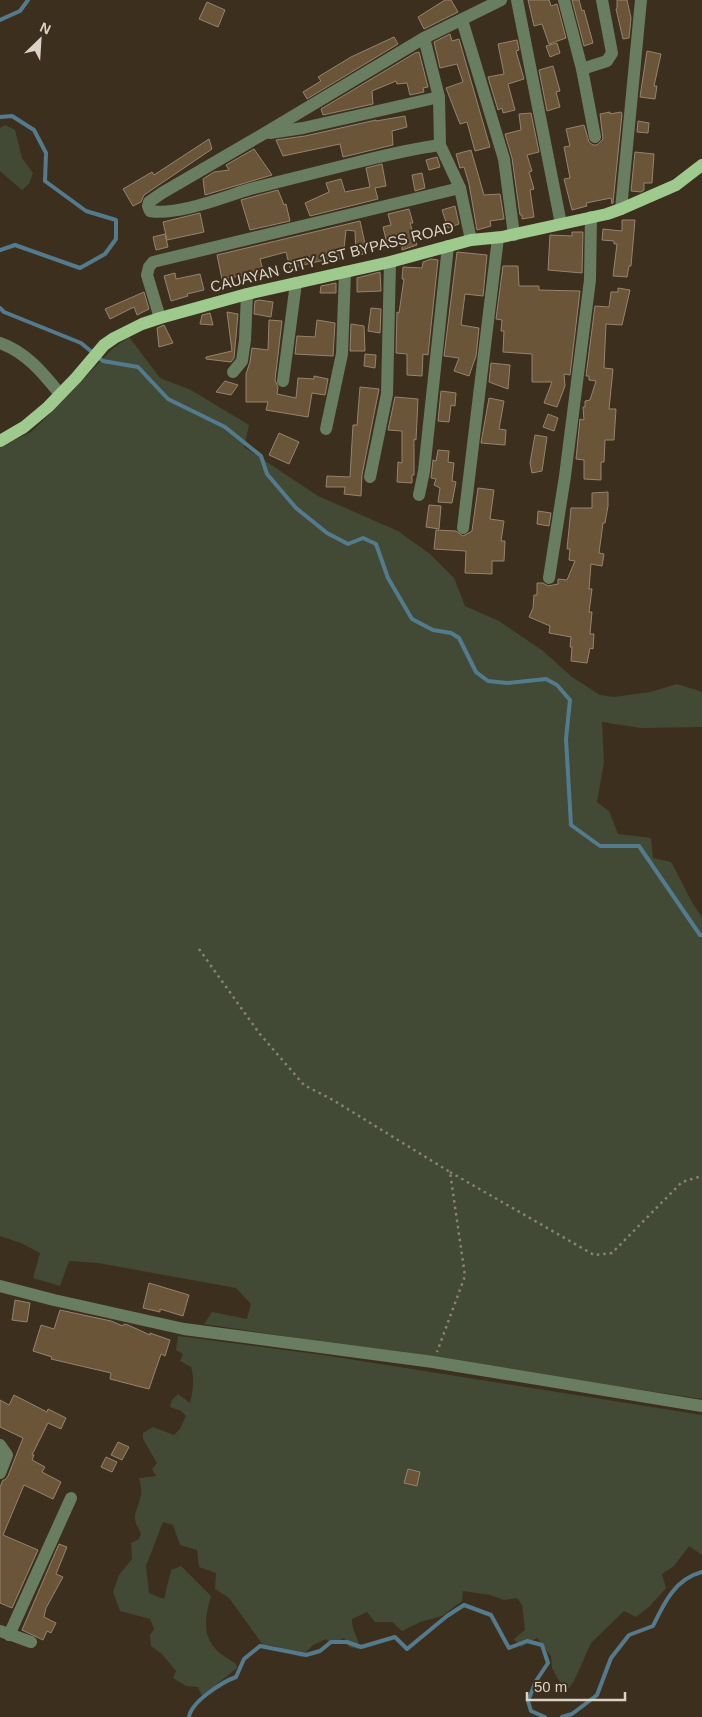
<svg xmlns="http://www.w3.org/2000/svg" width="702" height="1717" font-family="Arial,sans-serif">
<style>
.green{fill:#424935}
.lines{fill:none;stroke-linecap:round;stroke-linejoin:round}
.stream{stroke:#547b8d;stroke-width:4}
.building{fill:#6b5538;stroke:#94846f}
.path{stroke:#8c8173;stroke-width:2.5;stroke-dasharray:2.5 4;stroke-linecap:butt}
.minor{stroke:#697e61;stroke-width:12}
.major{stroke:#9fca8e;stroke-width:12}
.labels{text-anchor:middle;stroke-width:4;stroke-linejoin:round;paint-order:stroke}
.street-label{font-size:15px;fill:#dbd2c7;stroke:#3d2f1d}
</style>
<rect width="100%" height="100%" fill="#3d2f1d"/>
<!-- green -->
<g class="green">
<polygon points="5,125 15,130 22,158 33,173 29,184 22,190 0,171 0,128"/>
<path d="M129 337 160 378 191 390 249 425 244 447 318 496 398 531 430 554 454 578 465 606 499 621 543 651 572 677 600 695 614 697 650 692 677 684 700 691 702 693V727L641 728 602 722 604 762 597 802 609 811 618 834 651 838 653 858 671 862C682 881 689 900 702 917V1399L204 1324 212 1312 247 1319 251 1304 236 1288 98 1263 69 1261 60 1286 33 1278 40 1253 21 1243 0 1236V447L31 432 62 402 112 349Z"/>
<path d="M178 1336 323 1355 702 1415V1555L689 1546 674 1566 662 1574 666 1588 650 1606 636 1617 624 1611 591 1643 574 1681 567 1691 558 1679 552 1668 551 1656 537 1638 521 1647 514 1639 525 1630 522 1605 517 1598 504 1600 490 1595 463 1591 462 1601 442 1616 420 1622 402 1631 392 1622H375L367 1612 352 1619C352 1633 359 1636 359 1649L349 1647 344 1638 331 1644 326 1639 313 1645 301 1657 274 1646 263 1645 229 1598 215 1589 216 1573 199 1567 197 1550 180 1545 173 1525 163 1522 146 1566 149 1593 164 1599 171 1570 181 1566 211 1596C206 1613 202 1631 213 1646 219 1654 229 1659 236 1664L237 1668 202 1696 198 1687 186 1686 173 1678 176 1671 162 1654 151 1646 150 1635 154 1629 150 1619 120 1611 113 1592 119 1575 132 1559 131 1543 139 1539 141 1533C129 1514 138 1513 141 1494 142 1489 140 1483 139 1478L156 1476 152 1469 157 1463 143 1439V1433L153 1427 174 1435 180 1429 186 1416 181 1411 170 1407 172 1400 178 1394 190 1403C193 1389 195 1380 191 1367L180 1361 183 1354 176 1350Z"/>
</g>
<g class="lines">
<!-- stream -->
<g class="stream">
<polyline points="0,20 20,11 28,0"/>
<polyline points="0,117 12,116 34,130 46,153 45,181 86,211 116,220 116,239 105,254 80,268 15,245 0,250"/>
<polyline points="0,308 4,312 81,343 103,361 138,367 168,399 225,427 261,456 267,474 296,508 327,533 348,544 363,538 376,544 388,578 412,619 433,630 451,633 459,638 476,672 488,681 507,683 546,679 557,685 570,700 566,739 571,825 600,846 639,846 700,935 702,935"/>
<path d="M189 1717C191 1702 222 1682 236 1677L244 1659 260 1646 306 1655 320 1651 331 1642H347L361 1647 395 1637 407 1649 447 1616 464 1605 491 1615 509 1648 527 1641 542 1645 548 1663 536 1681 528 1701 531 1711 545 1717"/>
<path d="M562 1717 572 1714 597 1695 611 1658 629 1635 653 1626C664 1603 675 1579 702 1572"/>
</g>
</g>
<!-- building -->
<g class="building">
<polygon points="445,0 451,0 458,12 424,29 418,17"/>
<polygon points="528,0 549,0 551,6 557,4 566,38 549,44 542,24 534,26"/>
<polygon points="572,0 579,0 582,11 584,10 593,43 584,46"/>
<polygon points="617,0 627,0 631,18 629,38 623,39 616,9 617,8"/>
<polygon points="207,2 225,10 218,27 199,19"/>
<polygon points="450,34 452,41 459,39 490,147 475,151 467,122 460,124 446,88 463,82 457,64 440,68 434,42"/>
<polygon points="394,37 398,44 307,99 303,92 321,81 318,77 351,57"/>
<polygon points="517,40 519,50 516,51 524,79 508,84 515,110 503,113 502,108 498,110 488,77 504,74 498,44"/>
<polygon points="557,43 560,53 550,57 546,46"/>
<polygon points="647,51 661,54 654,86 657,86 655,99 640,97"/>
<polygon points="419,52 428,87 423,88 424,92 410,95 407,83 397,84 396,81 372,91 373,104 323,115 321,109 415,53"/>
<polygon points="553,66 560,91 556,92 560,107 547,111 539,70"/>
<polygon points="610,112 610,114 621,112 622,114 613,203 612,204 611,198 586,203 587,206 572,210 564,179 570,178 564,147 570,146 566,129 584,125 589,142 593,145 597,145 603,139 600,114"/>
<polygon points="531,113 539,152 527,155 532,171 529,172 534,189 530,190 534,217 522,219 522,215 520,215 512,158 505,134 521,130 519,114"/>
<polygon points="405,116 407,127 392,131 393,145 343,157 340,144 283,156 276,140 305,136 376,120 376,121"/>
<polygon points="638,121 649,123 648,133 637,132"/>
<polygon points="209,139 212,149 144,195 141,202 133,206 123,189 152,172 154,175"/>
<polygon points="254,149 272,175 205,195 203,179 214,172 229,170 226,165"/>
<polygon points="471,150 484,195 500,194 504,219 490,221 491,226 477,230 469,184 464,167 460,168 456,154"/>
<polygon points="635,152 654,154 652,183 644,183 644,190 641,192 631,191"/>
<polygon points="437,157 440,167 429,170 426,160"/>
<polygon points="382,164 386,186 375,188 378,199 310,216 305,203 329,192 326,183 341,179 345,192 370,187 366,168"/>
<polygon points="422,173 425,188 415,191 412,175"/>
<polygon points="278,190 284,205 286,204 290,221 250,230 241,200"/>
<polygon points="455,206 459,224 448,228 442,210"/>
<polygon points="409,209 413,223 410,223 417,245 402,250 402,244 388,248 383,227 391,225 388,214"/>
<polygon points="200,213 204,232 167,240 163,222"/>
<polygon points="622,220 635,220 631,266 629,266 627,277 613,276 617,244 614,244 614,241 602,240 603,229 622,231"/>
<polygon points="360,221 367,253 356,256 355,231 346,230 343,258 330,261 329,259 290,268 286,252 260,259 264,274 248,278 247,275 222,279 217,255"/>
<polygon points="572,232 583,232 582,273 548,270 550,235 572,236"/>
<polygon points="165,234 168,247 156,250 153,237"/>
<polygon points="457,252 487,255 483,296 465,294 461,325 479,328 476,356 469,376 454,371 459,358 444,356"/>
<polygon points="431,259 438,260 428,355 423,354 422,376 407,375 407,354 396,353 397,312 399,313 404,279 402,279 403,267 422,268 423,262"/>
<polygon points="503,266 518,266 519,286 539,286 539,290 580,291 570,375 564,374 565,386 557,407 544,403 552,382 532,382 532,354 503,352 504,331 501,331 502,320 496,319"/>
<polygon points="380,272 381,291 357,292 357,278"/>
<polygon points="175,273 176,279 200,274 204,290 187,294 188,296 171,301 164,276"/>
<polygon points="336,283 336,293 320,293 321,286"/>
<polygon points="618,288 630,290 622,325 606,324 604,368 613,369 609,409 616,409 614,440 605,440 604,462 601,462 601,480 584,479 584,460 576,459 580,419 584,420 583,407 585,407 585,401 590,400 596,381 589,380 589,376 586,376 595,306 609,307 611,292 618,292"/>
<polygon points="144,292 149,309 137,315 134,307 110,319 105,309"/>
<polygon points="259,300 273,302 271,317 254,314 255,301"/>
<polygon points="371,308 381,309 380,333 368,331"/>
<polygon points="227,312 238,314 234,358 231,362 206,359 206,357 232,351"/>
<polygon points="210,313 213,325 200,324 202,315"/>
<polygon points="269,320 282,321 275,380 278,387 277,394 296,398 298,378 314,379 314,376 328,379 325,395 312,393 308,417 266,410 268,402 246,402 246,374 250,362 252,348 268,350"/>
<polygon points="317,320 335,323 333,356 295,354 297,336 315,337"/>
<polygon points="351,324 364,326 365,351 350,351"/>
<polygon points="164,325 173,343 159,347 157,328"/>
<polygon points="365,354 376,355 375,368 364,366"/>
<polygon points="491,363 510,365 508,389 489,382"/>
<polygon points="225,381 238,385 231,395 216,392"/>
<polygon points="360,387 379,389 362,475 361,496 344,494 345,487 326,487 327,476 350,477 353,425 357,425"/>
<polygon points="441,391 456,393 455,406 451,405 449,422 438,421"/>
<polygon points="395,397 418,399 416,440 414,439 414,475 412,475 412,483 397,482 398,462 402,463 402,431 388,430"/>
<polygon points="489,398 504,401 499,429 506,430 505,445 481,443"/>
<polygon points="548,414 558,418 554,431 543,427"/>
<polygon points="279,433 299,442 289,464 269,455"/>
<polygon points="535,435 547,437 542,471 532,473 530,463"/>
<polygon points="438,450 449,451 448,462 454,463 452,481 456,482 452,503 438,502 440,488 434,485 436,479 431,478 433,460 436,461"/>
<polygon points="478,488 494,490 490,519 504,521 501,541 505,541 504,561 492,561 492,574 465,573 466,551 434,549 436,530 456,531 463,536 472,531"/>
<polygon points="608,492 608,506 605,523 603,523 599,553 604,554 602,566 591,564 589,589 592,589 589,612 592,612 590,634 594,634 593,649 590,648 587,663 571,661 572,647 570,647 571,637 549,633 550,626 529,617 533,608 534,595 537,595 537,583 543,583 548,586 558,584 558,579 567,580 575,561 569,560 570,549 567,549 571,508 592,508 592,493"/>
<polygon points="429,505 441,506 439,529 426,527"/>
<polygon points="538,511 551,513 549,526 537,524"/>
<polygon points="149,1283 189,1295 183,1316 160,1309 160,1312 143,1308"/>
<polygon points="15,1300 30,1303 27,1322 12,1320"/>
<polygon points="60,1310 111,1321 123,1326 124,1324 128,1325 150,1335 150,1333 170,1340 165,1356 161,1354 149,1389 110,1379 111,1373 51,1359 52,1357 33,1351 41,1325 54,1329"/>
<polygon points="14,1395 47,1412 48,1409 66,1418 61,1429 48,1423 32,1455 34,1455 32,1460 45,1467 42,1472 61,1482 53,1499 24,1485 3,1535 38,1550 12,1608 0,1603 0,1487 3,1480 5,1480 8,1476 23,1438 0,1427 0,1400 9,1405"/>
<polygon points="118,1442 129,1447 122,1460 111,1455"/>
<polygon points="106,1457 117,1462 112,1472 101,1467"/>
<polygon points="408,1469 420,1472 417,1486 404,1483"/>
<polygon points="59,1544 67,1547 56,1574 63,1577 46,1608 44,1617 56,1623 51,1633 47,1631 43,1640 22,1630"/>
</g>
<g class="lines">
<!-- path -->
<g class="path">
<polyline points="199,949 259,1033 304,1085 333,1100 450,1172 465,1276 437,1352"/>
<polyline points="450,1172 594,1255 612,1253 682,1182 702,1176"/>
</g>
<!-- minor -->
<g class="minor">
<polyline points="517,0 561,224"/>
<polyline points="564,0 582,69 595,137"/>
<polyline points="462,20 504,159 514,235"/>
<polyline points="424,38 439,97 440,145 460,188 471,240"/>
<polyline points="582,69 607,61 612,53 602,0"/>
<polyline points="270,133 303,128 439,97"/>
<path d="M440 145C410 149 382 156 354 163 319 172 285 180 250 189 224 197 177 216 150 211L148 206 149 202 162 193 265 133 424 38 501 0"/>
<polyline points="621,209 641,0"/>
<polyline points="160,318 147,275 149,267 153,262 460,188"/>
<path d="M0 343C26 352 43 373 60 394"/>
<polyline points="233,372 242,361 245,340 247,294"/>
<polyline points="283,381 296,283"/>
<polyline points="326,429 342,354 345,272"/>
<polyline points="370,477 387,394 390,262"/>
<polyline points="419,495 424,471 448,246"/>
<polyline points="463,528 498,238"/>
<polyline points="549,578 565,476 590,280 591,217"/>
<polyline points="0,1286 54,1300 184,1329 433,1362 702,1406"/>
<polyline points="0,1445 7,1455 0,1473"/>
<polyline points="0,1631 31,1642"/>
<polyline points="9,1635 71,1498"/>
</g>
<!-- major -->
<polyline class="major" points="0,441 24,427 48,407 76,378 104,345 114,338 142,324 160,318 247,294 390,262 471,240 502,237 607,214 621,209 676,185 702,165"/>
</g>
<g class="labels">
<!-- street labels -->
<g class="street-label">
<text transform="translate(332 257) rotate(-14)" y="5">CAUAYAN CITY 1ST BYPASS ROAD</text>
</g>
</g>
<!-- north arrow -->
<g transform="translate(40 40) rotate(25)" stroke="#3d2f1d" stroke-width="4" paint-order="stroke">
<path d="M0-4L9 19L0 12L-9 19Z" fill="#dbd2c7"/>
<text y="-8" font-size="14" font-weight="bold" text-anchor="middle" fill="#dbd2c7">N</text>
</g>
<!-- scale -->
<path d="M527 1692v8h98v-8" fill="none" stroke="#dbd2c7" stroke-width="2.5"/>
<text x="534" y="1692" font-size="15" fill="#dbd2c7" stroke="#3d2f1d" stroke-width="4" paint-order="stroke">50 m</text>
</svg>
